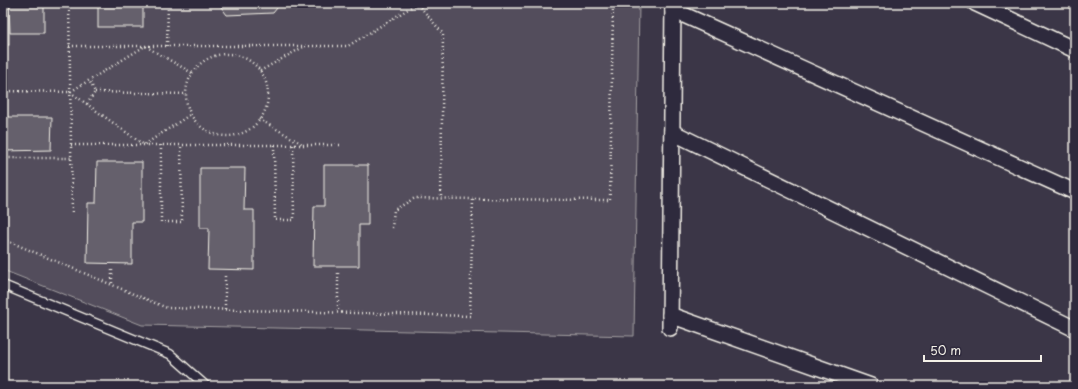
<svg xmlns="http://www.w3.org/2000/svg" width="1078" height="389" font-family="'Playpen Sans',sans-serif">
<style>
.green{fill:#534e5c;stroke:#a4a0a2}
.building{fill:#65616c;stroke:#f4f1e8}
.lines{fill:none;stroke-linecap:round;stroke-linejoin:round}
.lane-casing{stroke:#f4f1e8;stroke-width:11}
.street-casing{stroke:#f4f1e8;stroke-width:18}
.path{stroke:#f4f1e8;stroke-width:2.5;stroke-dasharray:1 3;stroke-linecap:butt}
.lane{stroke:#2f2a3d;stroke-width:8}
.street{stroke:#2f2a3d;stroke-width:15}
</style>
<rect width="100%" height="100%" fill="#3b3647"/>
<filter id="ink" filterUnits="userSpaceOnUse"><feTurbulence type="fractalNoise" baseFrequency=".025" numOctaves="2"/><feDisplacementMap in="SourceGraphic" scale="8" xChannelSelector="R" yChannelSelector="G"/><feConvolveMatrix kernelMatrix="1 2 1 2 8 2 1 2 1" color-interpolation-filters="sRGB"/></filter>
<g filter="url(#ink)">
<!-- green -->
<polygon class="green" points="3,3 639,3 634,336 142,325 3,270"/>
<!-- building -->
<g class="building">
<polygon points="9,3 44,3 44,33 10,33"/>
<rect x="98" y="3" width="45" height="24"/>
<polygon points="218,3 281,3 273,13 227,15"/>
<rect x="344" y="3" width="28" height="2"/>
<rect x="3" y="9" width="6" height="36"/>
<polygon points="3,117 52,117 51,150 3,151"/>
<polygon points="97,162 142,162 142,222 132,222 132,264 87,263 88,203 96,203"/>
<polygon points="324,165 368,165 368,225 359,225 359,266 313,266 314,206 324,206"/>
<polygon points="200,168 245,168 244,210 254,210 254,270 208,269 209,228 200,228"/>
</g>
<g class="lines">
<defs>
<polyline id="lane" points="3,285 170,354 206,386"/>
<g id="street">
<polyline points="975,3 1075,50"/>
<polyline points="673,10 1075,192"/>
<polyline points="672,132 1075,329"/>
<polyline points="670,315 871,386"/>
<polyline points="670,328 673,3"/>
</g>
</defs>
<!-- lane casing -->
<use href="#lane" class="lane-casing"/>
<!-- street casing -->
<use href="#street" class="street-casing"/>
<!-- path -->
<g class="path">
<polyline points="69,3 72,215"/>
<polyline points="418,4 443,34 441,198"/>
<polyline points="69,46 348,46 418,3"/>
<polyline points="167,46 168,3"/>
<circle cx="227" cy="95" r="41"/>
<polyline points="260,71 305,46"/>
<polyline points="3,91 70,92 145,46 192,73"/>
<polyline points="70,92 144,145 191,114"/>
<polyline points="95,92 186,94"/>
<polyline points="87,104 95,92 89,80"/>
<polyline points="259,119 304,145"/>
<polyline points="71,145 340,145"/>
<polyline points="161,145 161,222 182,222 181,145"/>
<polyline points="274,145 275,220 294,220 293,145"/>
<polyline points="3,162 8,158 71,158"/>
<polyline points="392,228 394,210 415,198 473,199"/>
<polyline points="3,239 167,308 470,316 473,199 610,200 613,3"/>
<polyline points="112,270 112,285"/>
<polyline points="338,273 338,313"/>
<polyline points="225,276 225,310"/>
</g>
<!-- lane -->
<use href="#lane" class="lane"/>
<!-- street -->
<use href="#street" class="street"/>
</g>
</g>
<!-- margin -->
<rect width="1078" height="389" fill="none" stroke="#2f2a3d" stroke-width="16"/>
<rect x="8" y="8" width="1062" height="373" fill="none" stroke="#f4f1e8" stroke-width="1.5" filter="url(#ink)"/>
<!-- scale -->
<path d="M924 355v6h117v-6" fill="none" stroke="#f4f1e8" stroke-width="2"/>
<text x="930" y="355" font-size="12" fill="#f4f1e8" stroke="#2f2a3d" stroke-width="3" paint-order="stroke">50 m</text>
</svg>
